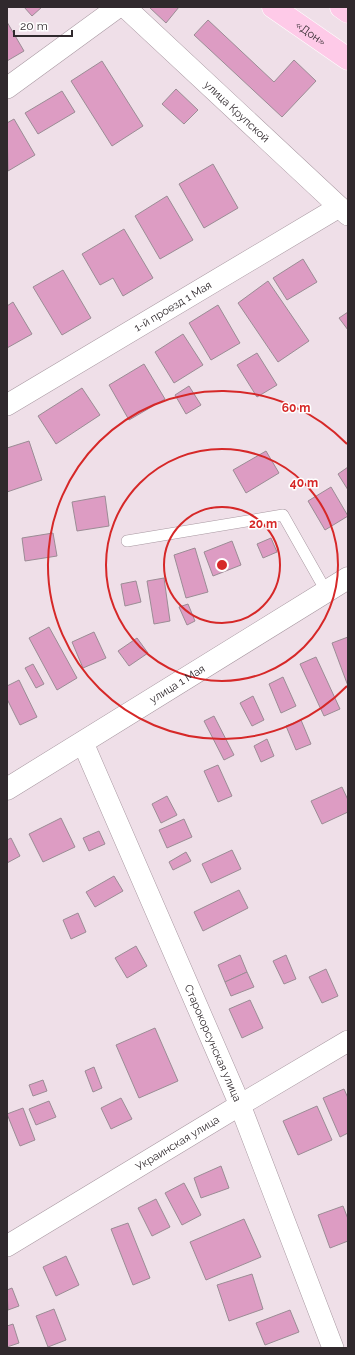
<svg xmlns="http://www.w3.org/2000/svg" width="355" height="1355" font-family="Raleway,sans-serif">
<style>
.building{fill:#dd9cc3;stroke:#9b8c95}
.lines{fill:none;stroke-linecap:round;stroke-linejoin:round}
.service-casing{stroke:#a898a1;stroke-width:12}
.minor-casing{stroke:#a898a1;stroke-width:22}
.tertiary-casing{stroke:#a898a1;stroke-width:23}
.trunk-casing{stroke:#fff;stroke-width:23}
.service{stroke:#fff;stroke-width:11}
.minor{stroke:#fff;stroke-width:21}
.tertiary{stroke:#fff;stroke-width:22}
.trunk{stroke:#fecae8;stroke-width:22}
.ring{fill:none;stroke:#d62828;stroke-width:2}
.labels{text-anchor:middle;stroke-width:3;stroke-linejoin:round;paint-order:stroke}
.street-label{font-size:11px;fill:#30292d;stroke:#fff}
.centre{fill:#d62828;stroke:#fff;stroke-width:2}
.ring-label{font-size:12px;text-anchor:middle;font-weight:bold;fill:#d62828;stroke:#fff;stroke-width:3;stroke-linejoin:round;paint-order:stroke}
</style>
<rect width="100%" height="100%" fill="#efdfe8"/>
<!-- building -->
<g class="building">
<polygon points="24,7 42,7 32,16"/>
<polygon points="149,7 179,7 166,23"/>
<polygon points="208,20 274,82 294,60 316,81 282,117 194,35"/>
<polygon points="7,22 24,51 7,61"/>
<polygon points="102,61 143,126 112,146 71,81"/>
<polygon points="176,89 198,110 184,124 162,104"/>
<polygon points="62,91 75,112 38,134 25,113"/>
<polygon points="14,119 35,155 8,171 7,123"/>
<polygon points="213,164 238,208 204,228 179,184"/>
<polygon points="167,196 193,240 160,259 135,216"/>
<polygon points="124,229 153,278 123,296 113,278 100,285 82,254"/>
<polygon points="303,259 317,282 287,300 273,278"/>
<polygon points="63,270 91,318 62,335 33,287"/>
<polygon points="268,281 309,341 278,362 238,303"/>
<polygon points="13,302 32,334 7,348 7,306"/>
<polygon points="218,305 240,343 211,360 189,323"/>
<polygon points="348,312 348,330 339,318"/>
<polygon points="183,334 203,365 174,383 155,352"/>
<polygon points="257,353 277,385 257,397 237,365"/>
<polygon points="144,364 165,399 129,420 109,385"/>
<polygon points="189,386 201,405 186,414 175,395"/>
<polygon points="82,388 100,415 56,444 38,416"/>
<polygon points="29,441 42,480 7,492 7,448"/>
<polygon points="266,451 279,473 246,493 233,470"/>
<polygon points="348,467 348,490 338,474"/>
<polygon points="331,487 348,516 325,530 308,501"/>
<polygon points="105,496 109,526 77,531 72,502"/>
<polygon points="53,533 57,556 25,561 22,538"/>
<polygon points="271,538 277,552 263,558 257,544"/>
<polygon points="232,541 241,565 213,576 204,552"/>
<polygon points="195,548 208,592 186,598 174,555"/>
<polygon points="164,578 170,621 154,624 147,581"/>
<polygon points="136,581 141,602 125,606 121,584"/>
<polygon points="188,604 195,621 187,625 179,607"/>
<polygon points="49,627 77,678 57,690 29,638"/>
<polygon points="94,632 106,658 83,668 72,642"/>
<polygon points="348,637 348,686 332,643"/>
<polygon points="137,638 148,653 129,666 118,651"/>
<polygon points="316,657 340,709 324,716 300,664"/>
<polygon points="33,664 44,684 36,688 25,668"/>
<polygon points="283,677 296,706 281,713 269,684"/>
<polygon points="19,680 37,717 20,725 7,699 7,686"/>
<polygon points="253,696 264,720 252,726 240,703"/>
<polygon points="214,716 234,755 224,760 204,721"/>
<polygon points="301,720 311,744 296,750 286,726"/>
<polygon points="267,739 274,756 261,762 254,746"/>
<polygon points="218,765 232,796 218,802 204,771"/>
<polygon points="342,787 348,800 348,812 322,824 311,801"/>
<polygon points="167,796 177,815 161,823 152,804"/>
<polygon points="61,818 75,847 43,862 29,834"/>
<polygon points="184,819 192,837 167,848 159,830"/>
<polygon points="99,831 105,844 89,851 83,838"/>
<polygon points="11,838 20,856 7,863 7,840"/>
<polygon points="232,850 241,869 211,883 202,864"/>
<polygon points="186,852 191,861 173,870 169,862"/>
<polygon points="114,876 123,891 95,907 86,892"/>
<polygon points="239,890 248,908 203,931 194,912"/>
<polygon points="78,913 86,932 71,939 63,920"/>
<polygon points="136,946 147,966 127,978 115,958"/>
<polygon points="240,955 247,972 225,982 218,965"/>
<polygon points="286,955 296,979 284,984 273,961"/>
<polygon points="326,969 338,996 322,1003 309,977"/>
<polygon points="247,972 254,987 231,996 225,982"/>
<polygon points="250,1000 263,1028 242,1038 229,1009"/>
<polygon points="155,1028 178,1081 139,1098 116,1045"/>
<polygon points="94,1067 102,1088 93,1092 85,1071"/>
<polygon points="43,1080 47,1091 33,1096 29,1085"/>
<polygon points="344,1089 348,1098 348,1133 340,1137 323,1098"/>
<polygon points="121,1098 132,1119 111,1129 101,1108"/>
<polygon points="49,1101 56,1117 36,1125 29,1109"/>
<polygon points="317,1106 332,1140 298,1155 283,1121"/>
<polygon points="23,1108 35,1140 20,1146 7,1114"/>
<polygon points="221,1166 229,1188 201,1198 194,1178"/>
<polygon points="184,1183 201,1215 182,1225 165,1193"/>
<polygon points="156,1199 170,1227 152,1236 138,1208"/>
<polygon points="343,1206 348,1219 348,1241 330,1248 318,1215"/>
<polygon points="244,1219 261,1257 206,1280 190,1242"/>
<polygon points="128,1223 150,1278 133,1285 111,1229"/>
<polygon points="66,1256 79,1285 56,1296 43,1267"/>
<polygon points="252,1274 263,1309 229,1321 217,1285"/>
<polygon points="12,1288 19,1306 8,1310 7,1290"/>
<polygon points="54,1309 66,1340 48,1347 36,1316"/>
<polygon points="290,1310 299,1332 265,1345 256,1323"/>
<polygon points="13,1324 19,1343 7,1347 7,1326"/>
</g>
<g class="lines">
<defs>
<polyline id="service" points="127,541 283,515 326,591"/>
<g id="minor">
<path id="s1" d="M125 7 348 215"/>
<polyline points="7,88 118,7"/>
<path id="s2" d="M7 405 339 207"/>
<path id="s3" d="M83 743 240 1105 333 1348"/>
<path id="s4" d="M7 1246 240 1105 348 1041"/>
</g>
<g id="tertiary">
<path id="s5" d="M7 789 348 578"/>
</g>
<g id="trunk">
<path id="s6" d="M273 7 348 59"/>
<polyline points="341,7 348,12"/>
</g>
</defs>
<!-- service casing -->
<use href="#service" class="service-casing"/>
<!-- minor casing -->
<use href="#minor" class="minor-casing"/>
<!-- tertiary casing -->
<use href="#tertiary" class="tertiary-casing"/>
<!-- trunk casing -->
<use href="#trunk" class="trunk-casing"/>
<!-- service -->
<use href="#service" class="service"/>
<!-- minor -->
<use href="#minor" class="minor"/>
<!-- tertiary -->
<use href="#tertiary" class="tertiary"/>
<!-- trunk -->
<use href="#trunk" class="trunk"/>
</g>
<!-- distance rings -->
<g class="ring">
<circle cx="222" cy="565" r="58"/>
<circle cx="222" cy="565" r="116"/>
<path d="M347 686A174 174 0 1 1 347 444"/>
</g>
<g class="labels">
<!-- street labels -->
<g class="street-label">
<text dy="4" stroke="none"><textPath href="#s6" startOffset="46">«Дон»</textPath></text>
<text dy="4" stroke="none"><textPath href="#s1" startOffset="153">улица Крупской</textPath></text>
<text dy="4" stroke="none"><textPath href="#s2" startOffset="193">1-й проезд 1 Мая</textPath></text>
<text dy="4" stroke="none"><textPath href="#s5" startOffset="200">улица 1 Мая</textPath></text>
<text dy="4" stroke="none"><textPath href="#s3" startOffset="327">Старокорсунская улица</textPath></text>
<text dy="4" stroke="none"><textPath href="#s4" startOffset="199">Украинская улица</textPath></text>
</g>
</g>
<circle cx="222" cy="565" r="6" class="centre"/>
<g class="ring-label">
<text x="296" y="412">60 m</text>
<text x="304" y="487">40 m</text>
<text x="263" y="528">20 m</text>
</g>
<!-- border -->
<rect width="355" height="1355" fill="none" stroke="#30292d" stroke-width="16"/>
<!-- scale -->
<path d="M14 30v6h58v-6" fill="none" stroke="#30292d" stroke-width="2"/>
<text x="20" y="30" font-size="12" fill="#30292d" stroke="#ffffff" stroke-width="3" paint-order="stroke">20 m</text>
</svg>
